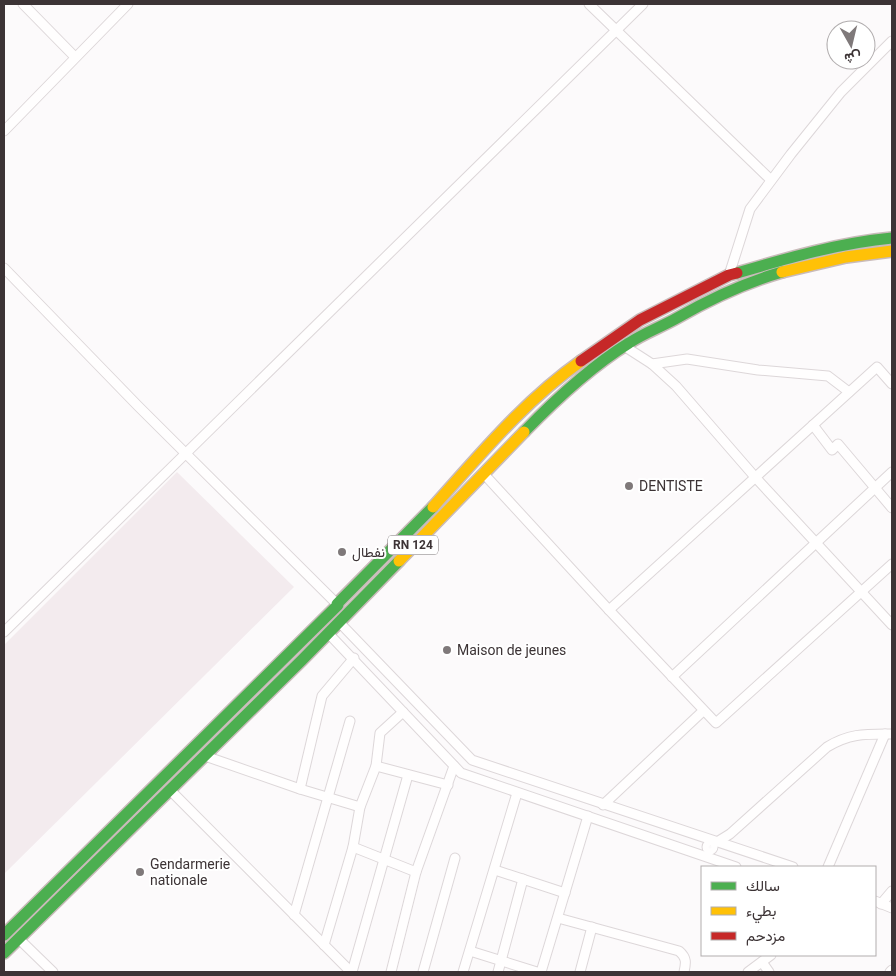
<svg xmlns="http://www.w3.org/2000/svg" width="896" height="976" font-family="Roboto,Vazirmatn,sans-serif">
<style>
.built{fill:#f3ebee}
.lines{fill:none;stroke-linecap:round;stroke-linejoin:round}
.street-casing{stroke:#ddd7d9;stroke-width:11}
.fast-casing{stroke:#c9bbba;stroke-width:14}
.slow-casing{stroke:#c9bbba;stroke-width:14}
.jam-casing{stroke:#c9bbba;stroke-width:14}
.street{stroke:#fffefe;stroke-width:9}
.fast{stroke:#4caf50;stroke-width:11}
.slow{stroke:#ffc107;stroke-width:11}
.jam{stroke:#c62828;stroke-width:11}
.poi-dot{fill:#7f797a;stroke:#fff;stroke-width:2}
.labels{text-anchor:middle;stroke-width:4;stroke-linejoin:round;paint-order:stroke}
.shield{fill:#fff;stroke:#767072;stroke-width:1}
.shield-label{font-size:12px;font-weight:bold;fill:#3c3335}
.poi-label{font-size:14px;fill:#3c3335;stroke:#fff;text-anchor:start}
</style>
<rect width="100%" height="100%" fill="#fcfafb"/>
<!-- built -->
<polygon class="built" points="177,472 294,587 4,874 4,645"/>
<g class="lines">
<defs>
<g id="street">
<polyline points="23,4 75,57"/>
<polyline points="589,4 771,180"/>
<polyline points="4,131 128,4"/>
<polyline points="4,268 138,406 338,605"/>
<polyline points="729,275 750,209 791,154 841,92 892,41"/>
<polyline points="624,346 652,364 687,359 758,370 828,376 849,392"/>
<polyline points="652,364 676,386 755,477 892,625"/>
<polyline points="813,425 832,450 838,444 892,508"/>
<polyline points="483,473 609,610 716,723 892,564"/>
<polyline points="609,610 877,367 892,384"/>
<polyline points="339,622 472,760 793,867"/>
<polyline points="4,632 643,4"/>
<polyline points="328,633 461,773 736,867"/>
<polyline points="672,677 892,472"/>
<polyline points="205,756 300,789 360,807"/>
<polyline points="376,766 448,785"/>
<polyline points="300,789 322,696 354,658"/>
<polyline points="170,790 351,972"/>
<polyline points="603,805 703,711"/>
<path d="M717 842 730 834 827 747C850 733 866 734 892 734"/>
<circle cx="710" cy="847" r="3"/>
<polyline points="353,847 416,872"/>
<polyline points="828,867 885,734"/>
<polyline points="495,870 565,893"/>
<polyline points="875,901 892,908"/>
<polyline points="881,904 892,891"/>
<polyline points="294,915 350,721"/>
<path d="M558 918 679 951C687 958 686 963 684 972"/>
<polyline points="19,939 53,972"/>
<polyline points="324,945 353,847 360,807 376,766 380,733 403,712"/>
<polyline points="470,951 537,972"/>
<polyline points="762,962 769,972"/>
<polyline points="352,972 408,775"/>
<polyline points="391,972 416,872 454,766"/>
<polyline points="423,972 455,858"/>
<polyline points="463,972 517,793"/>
<polyline points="498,972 523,879"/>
<polyline points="541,972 588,816"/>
<polyline points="580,972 592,927"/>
<polyline points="748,972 771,955"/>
<polyline points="890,972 892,970"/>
</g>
<g id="fast">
<path d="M737 273C788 258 839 243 892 238"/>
<path d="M524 432C556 399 590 367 629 343 644 333 661 327 677 318 710 299 744 283 782 272"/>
<polyline points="4,935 338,605 337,604 433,507"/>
<polyline points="4,953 302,660 399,561"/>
</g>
<g id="slow">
<polyline points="782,272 846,257 892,251"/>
<path d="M433 507C479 456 524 401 581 361"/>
<polyline points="399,561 524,432"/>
</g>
<polyline id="jam" points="581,361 640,320 729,275 737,273"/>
</defs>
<!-- street casing -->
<use href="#street" class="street-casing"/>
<!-- fast casing -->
<use href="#fast" class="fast-casing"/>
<!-- slow casing -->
<use href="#slow" class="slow-casing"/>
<!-- jam casing -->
<use href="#jam" class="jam-casing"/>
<!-- street -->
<use href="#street" class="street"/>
<!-- fast -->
<use href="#fast" class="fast"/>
<!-- slow -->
<use href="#slow" class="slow"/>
<!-- jam -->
<use href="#jam" class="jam"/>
</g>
<!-- markers -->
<g class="poi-dot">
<circle cx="629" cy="486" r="5"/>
<circle cx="342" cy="552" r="5"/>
<circle cx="447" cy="650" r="5"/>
<circle cx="140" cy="872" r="5"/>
</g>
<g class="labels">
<!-- shield labels -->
<rect class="shield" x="388" y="535.5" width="50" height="19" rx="4"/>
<g class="shield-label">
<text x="413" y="549">RN 124</text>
</g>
<!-- poi labels -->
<g class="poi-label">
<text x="639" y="491">DENTISTE</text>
<text x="352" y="557">نفطال</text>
<text x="457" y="655">Maison de jeunes</text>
<text x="150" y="869">Gendarmerie<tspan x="150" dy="16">nationale</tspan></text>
</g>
</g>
<!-- border -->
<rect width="896" height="976" fill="none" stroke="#3c3335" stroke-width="10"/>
<!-- legend -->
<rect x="701" y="866" width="175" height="90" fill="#ffffff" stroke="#b1adae"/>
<rect x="711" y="882" width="25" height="8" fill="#4caf50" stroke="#b1adae"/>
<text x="746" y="891" font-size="15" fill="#3c3335">سالك</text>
<rect x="711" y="907" width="25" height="8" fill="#ffc107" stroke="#b1adae"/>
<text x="746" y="916" font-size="15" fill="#3c3335">بطيء</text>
<rect x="711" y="932" width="25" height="8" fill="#c62828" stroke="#b1adae"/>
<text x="746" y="941" font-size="15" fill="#3c3335">مزدحم</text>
<!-- north arrow -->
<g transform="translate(851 45) rotate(172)"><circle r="24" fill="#ffffff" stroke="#b1adae"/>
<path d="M0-4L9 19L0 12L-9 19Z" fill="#7f797a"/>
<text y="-8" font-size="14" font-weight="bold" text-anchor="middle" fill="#3c3335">ش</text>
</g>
</svg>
